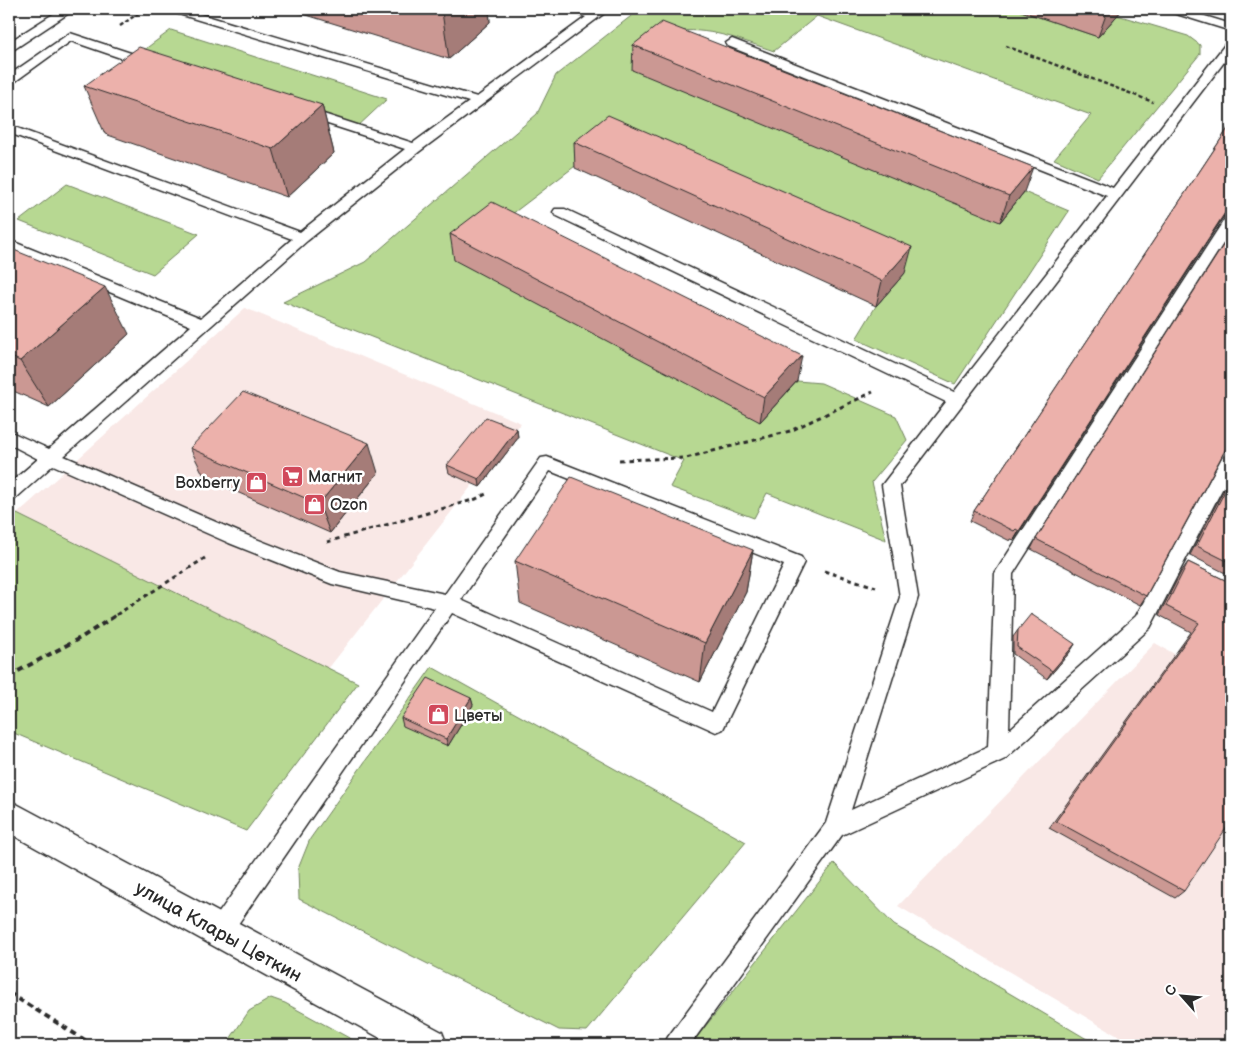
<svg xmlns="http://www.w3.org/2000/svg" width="1240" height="1054" font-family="'Balsamiq Sans',sans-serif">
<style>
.built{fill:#f9e8e6}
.green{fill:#b7d892;stroke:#71825e}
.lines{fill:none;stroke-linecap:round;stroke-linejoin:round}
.lane-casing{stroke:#2b2b2b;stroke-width:3}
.secondary-casing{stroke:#2b2b2b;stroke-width:3}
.path-far2{stroke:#2b2b2b;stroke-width:2.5;stroke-dasharray:4 2.5;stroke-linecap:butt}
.path-far1{stroke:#2b2b2b;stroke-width:3;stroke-dasharray:4.5 4;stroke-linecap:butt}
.path{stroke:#2b2b2b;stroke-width:4;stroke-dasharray:6 4.5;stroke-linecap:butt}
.lane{fill:#fff;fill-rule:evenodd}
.secondary{fill:#fff;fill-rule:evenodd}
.wall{fill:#cb9893;stroke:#2b2b2b}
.shaded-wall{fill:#a57c78;stroke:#2b2b2b}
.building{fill:#ecb1ab;stroke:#2b2b2b}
.labels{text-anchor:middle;stroke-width:5;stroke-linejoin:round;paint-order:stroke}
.poi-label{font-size:16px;fill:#2b2b2b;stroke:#fff;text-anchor:start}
.near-street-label{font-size:19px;fill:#2b2b2b;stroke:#fff}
</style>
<rect width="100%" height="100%" fill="#fff"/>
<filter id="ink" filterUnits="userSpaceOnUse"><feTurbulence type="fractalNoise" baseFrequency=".02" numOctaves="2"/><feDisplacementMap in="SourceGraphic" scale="10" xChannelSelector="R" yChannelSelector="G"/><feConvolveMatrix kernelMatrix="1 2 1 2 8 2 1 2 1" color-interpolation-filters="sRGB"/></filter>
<g filter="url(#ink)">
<!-- built -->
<g class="built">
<polygon points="245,308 521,423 328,669 17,514"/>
<polygon points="1155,643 1231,686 1231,1035 1227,1045 1133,1045 898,906"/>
</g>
<!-- green -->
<g class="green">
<path d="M640 9H1015L1098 37 1117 15 1188 36 1200 45V54L1098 178 1054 159 1091 115 817 16 774 51C743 41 713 28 680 31L1000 222 1024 192 1069 211 955 384 856 339 876 306 904 273 608 141 495 227 760 422 797 381 821 383 896 416 907 440 872 482 886 540 767 493 754 518 670 487 684 461 283 302 365 262 537 114 556 75Z"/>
<polygon points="171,30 387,99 355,129 133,58"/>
<polygon points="67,184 199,234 153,274 19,221"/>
<polygon points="17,514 358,683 246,831 9,731 9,522"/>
<polygon points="432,667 746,842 587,1031 559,1030 299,899 298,869 310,839"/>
<polygon points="834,863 894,925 1097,1045 693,1045 693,1042"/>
<polygon points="271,998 285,1003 362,1045 226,1045 249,1011"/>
</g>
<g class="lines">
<defs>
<g id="lane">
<polygon points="61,9 75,9 13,50 9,51 9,42"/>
<path d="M167 9H184L477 97 586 17 567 11 565 9H583L593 11 597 9H610L420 151 307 241 64 456 241 533 340 572 445 594 541 458 547 457 801 557 804 562 723 729 716 732 452 613 227 940 219 943 211 940 208 932 211 924 435 608 332 584 229 543 53 465 15 499 9 501V484L38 459 9 444V431L49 449 191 326 9 250V240L201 318 292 239 9 133V125L300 232 405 149 300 115 298 112 300 109H308L413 143 469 102 169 11ZM550 471 784 565 712 712 461 600Z"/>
<polygon points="1165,9 1182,9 1231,24 1231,31 1167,11"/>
<polygon points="70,33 152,60 154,63 152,66 144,66 71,41 13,83 9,84 9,75"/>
<polygon points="732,39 1113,188 1227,42 1231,41 1231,53 900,486 918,597 851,810 988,747 995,573 1226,217 1231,216 1231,231 1013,574 1009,730 1136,616 1225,452 1231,451 1231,472 1150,628 1005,759 842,835 690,1045 664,1045 668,1037 826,823 900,597 882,485 946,402 555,215 553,212 555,209 565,209 954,392 1107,196 728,46 726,43"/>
</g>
<polygon id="secondary" points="9,800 442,1032 447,1045 393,1045 9,833"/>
</defs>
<!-- lane casing -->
<use href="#lane" class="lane-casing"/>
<!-- secondary casing -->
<use href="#secondary" class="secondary-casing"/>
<!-- path-far2 -->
<g class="path-far2">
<polyline points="120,26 144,9"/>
<polyline points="1006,46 1153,102"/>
</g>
<!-- path-far1 -->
<g class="path-far1">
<polyline points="619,460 686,458 790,431 873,392"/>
<polyline points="327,542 476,499 488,493"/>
<polyline points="824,571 876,587"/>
<polyline points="116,615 205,558"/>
</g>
<!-- path -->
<g class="path">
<polyline points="9,676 82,637 118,614"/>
<polyline points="9,993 93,1045"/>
</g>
<!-- lane -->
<use href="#lane" class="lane"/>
<!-- secondary -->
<use href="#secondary" class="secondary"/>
</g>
<!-- wall -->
<g class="wall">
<polygon points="287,9 489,9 490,22 449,59"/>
<polygon points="1015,9 1123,9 1098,37"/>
<polygon points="633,45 1024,192 1000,222 632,70"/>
<polygon points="84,86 322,105 334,153 287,197 105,134"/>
<polygon points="1231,124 1231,215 1224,216 1014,540 1011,539 1010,541 970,521 974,511"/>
<polygon points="574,142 905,273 876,306 575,168"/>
<polygon points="1231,233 1231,450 1225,451 1146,596 1140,605 1031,549 1036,539"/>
<polygon points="450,234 797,381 760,422 454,260"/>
<polygon points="9,248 129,334 49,407 9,389"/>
<polygon points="517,429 518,438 480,487 449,473 447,465"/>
<polygon points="190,448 378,473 330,533 205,478"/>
<polygon points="1231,476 1231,576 1190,555"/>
<polygon points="753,550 746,592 700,682 520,603 515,561"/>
<polygon points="1188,562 1231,583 1184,891 1175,898 1049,828 1191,632 1159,615 1181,572"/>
<polygon points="1018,630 1075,644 1070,652 1047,679 1013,654 1013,637"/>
<polygon points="471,698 473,705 448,746 403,726 401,718"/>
</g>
<!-- shaded-wall -->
<g class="shaded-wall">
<polygon points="446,9 489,9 490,22 449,59 442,12"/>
<polygon points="1110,9 1123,9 1098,37 1107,12"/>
<polygon points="322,105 334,153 287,197 273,149"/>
<polygon points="1033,167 1024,192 1000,222 1009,196"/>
<polygon points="1230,205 1231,205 1231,215 1224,216 1014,540 1019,531"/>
<polygon points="912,247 905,273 876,306 882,281"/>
<polygon points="105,287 129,334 49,407 20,361"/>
<polygon points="802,356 797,381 760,422 764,397"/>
<polygon points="517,429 518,438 480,487 479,479"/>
<polygon points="1230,441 1231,441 1231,448 1223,451"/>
<polygon points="369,443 378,473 330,533 319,504"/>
<polygon points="753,550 746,592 700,682 705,643"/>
<polygon points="1075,644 1070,652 1047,679 1052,671"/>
<polygon points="471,698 473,705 448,746 446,739"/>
</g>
<!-- building -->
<g class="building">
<polygon points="432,9 446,9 442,12"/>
<polygon points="1098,9 1110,9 1107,12"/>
<polygon points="662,22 1033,167 1009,196 633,45"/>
<polygon points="139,47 322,105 273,149 84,86"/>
<polygon points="608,115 912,247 882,281 574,142"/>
<polygon points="1231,124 1231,205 1230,205 1019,531 1016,529 1014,531 974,511"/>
<polygon points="492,202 802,356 764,397 450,234"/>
<polygon points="1231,233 1231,441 1230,441 1146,596 1036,539"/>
<polygon points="9,248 105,287 20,361 9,356"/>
<polygon points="243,392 369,443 319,504 190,448"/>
<polygon points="486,417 517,429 479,479 447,465"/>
<polygon points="571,477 753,550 705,643 515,561"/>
<polygon points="1231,479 1231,563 1197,546"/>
<polygon points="1188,562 1231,583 1231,821 1184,891 1056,821 1199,623 1166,606"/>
<polygon points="1031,614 1075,644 1052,671 1017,647 1018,630"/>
<polygon points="428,678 471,698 446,739 401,718"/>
</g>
</g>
<!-- icons -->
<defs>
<symbol id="supermarket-square" viewBox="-11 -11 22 22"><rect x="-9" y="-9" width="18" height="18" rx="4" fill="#d1495b" stroke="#fff"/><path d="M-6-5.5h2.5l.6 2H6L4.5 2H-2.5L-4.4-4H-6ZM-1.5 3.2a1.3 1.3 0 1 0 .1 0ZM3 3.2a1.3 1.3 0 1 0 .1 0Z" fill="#fff"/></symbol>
<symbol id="shop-square" viewBox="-11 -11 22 22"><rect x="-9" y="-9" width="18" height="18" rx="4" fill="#d1495b" stroke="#fff"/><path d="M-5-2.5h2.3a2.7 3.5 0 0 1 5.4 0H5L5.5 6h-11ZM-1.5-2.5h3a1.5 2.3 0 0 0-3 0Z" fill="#fff"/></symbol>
</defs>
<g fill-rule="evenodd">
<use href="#supermarket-square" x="280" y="464" width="25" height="25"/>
<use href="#shop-square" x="244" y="470" width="25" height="25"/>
<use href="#shop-square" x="302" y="492" width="25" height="25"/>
<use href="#shop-square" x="426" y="702" width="25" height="25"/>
</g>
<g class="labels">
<!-- poi labels -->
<g class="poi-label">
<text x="308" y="482">Магнит</text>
<text x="240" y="488" text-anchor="end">Boxberry</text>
<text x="330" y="510">Ozon</text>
<text x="454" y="721">Цветы</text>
</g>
<!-- near-street labels -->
<g class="near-street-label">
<text transform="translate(219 931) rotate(29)" y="7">улица Клары Цеткин</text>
</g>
</g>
<!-- margin -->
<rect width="1240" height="1054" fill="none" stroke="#fff" stroke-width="30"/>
<rect x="15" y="15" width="1210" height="1024" fill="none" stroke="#2b2b2b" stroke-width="2" filter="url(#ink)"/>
<!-- north arrow -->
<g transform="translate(1182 996) rotate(297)" stroke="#ffffff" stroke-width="4" paint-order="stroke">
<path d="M0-4L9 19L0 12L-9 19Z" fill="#2b2b2b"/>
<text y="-8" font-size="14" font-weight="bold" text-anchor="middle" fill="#2b2b2b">С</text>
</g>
</svg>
